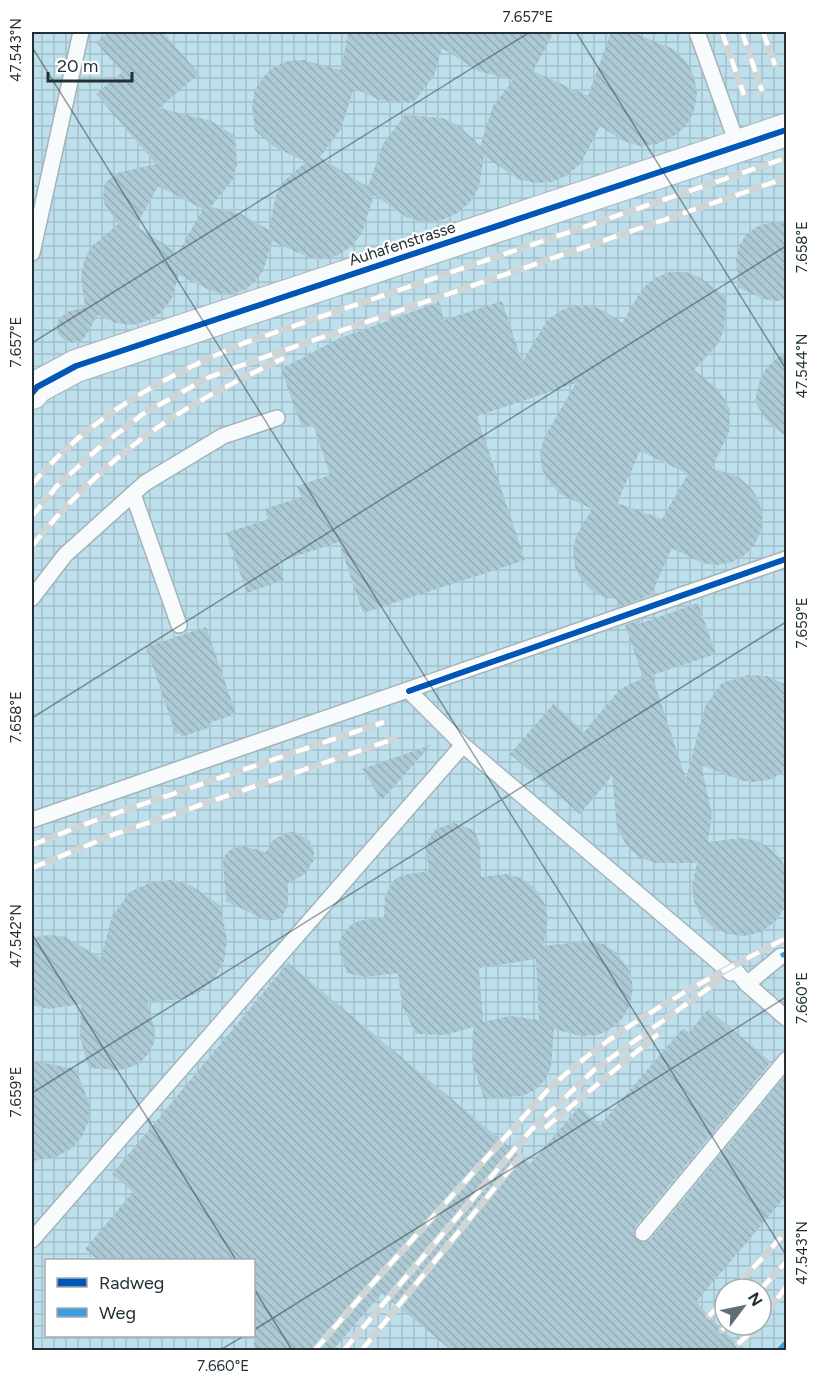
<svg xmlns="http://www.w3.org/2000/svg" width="818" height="1382" font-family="Figtree,sans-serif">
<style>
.industrial{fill:url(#industrial-grid);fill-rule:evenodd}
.building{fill:url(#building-back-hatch);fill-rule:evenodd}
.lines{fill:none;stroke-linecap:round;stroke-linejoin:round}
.service-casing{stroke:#a4b3ba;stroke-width:18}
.minor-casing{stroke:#a4b3ba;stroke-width:34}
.service{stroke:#f8fbfc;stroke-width:15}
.minor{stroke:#f8fbfc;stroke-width:32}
.rail-casing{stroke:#ced5d7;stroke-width:7}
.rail{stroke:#fff;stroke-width:4.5;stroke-dasharray:14;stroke-linecap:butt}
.quiet{stroke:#3c9de2;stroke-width:4.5;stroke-dasharray:9 4.5;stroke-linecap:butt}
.cycleway-casing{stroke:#fff;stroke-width:10}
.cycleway{stroke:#0057b8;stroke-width:6}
.ticks{fill:none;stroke:#223035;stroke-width:1.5;stroke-opacity:0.45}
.labels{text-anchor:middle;stroke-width:4.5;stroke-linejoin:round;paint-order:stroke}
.street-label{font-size:16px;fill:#223035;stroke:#fff}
.neatline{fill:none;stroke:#223035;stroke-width:2}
.ticks-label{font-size:15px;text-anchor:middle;fill:#223035}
</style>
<defs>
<pattern id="industrial-grid" width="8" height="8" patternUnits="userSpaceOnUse" patternTransform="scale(1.5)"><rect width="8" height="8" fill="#bee0ed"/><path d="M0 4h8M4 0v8" fill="none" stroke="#a3c0cc"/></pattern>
<pattern id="building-back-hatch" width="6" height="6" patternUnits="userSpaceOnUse" patternTransform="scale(1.5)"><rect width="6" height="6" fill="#adc9d3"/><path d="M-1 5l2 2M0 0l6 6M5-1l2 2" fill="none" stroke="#95adb6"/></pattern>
</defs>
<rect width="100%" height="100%" fill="#cfe3eb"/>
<!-- industrial -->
<path class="industrial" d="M32 32H786V1350H32ZM46 1260H254V1336H46ZM725 1289H761V1325H725Z"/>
<!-- building -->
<g class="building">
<path d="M109 32H163L199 74 159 108 211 121 235 136 237 165 233 179 211 207 241 214 269 230 276 195 283 182 306 162 273 146 255 130 252 105 255 90 263 77 274 67 288 61 303 60 341 70 348 32H554L533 71 588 96 611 32H632L673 49 686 61 694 76 697 93 694 111 686 126 673 137 657 144 640 146 623 141 600 126 581 163 568 175 552 182 535 183 518 179 484 156 479 187 470 202 458 213 442 220 425 222 408 218 374 195 362 233 352 246 339 255 324 259 308 257 272 241 263 271 254 283 242 291 228 294 214 292 179 275 171 300 161 313 147 321 132 325 116 323 98 315 85 337 81 341 71 343 66 342 58 334 57 324 59 319 67 312 85 307 81 276 84 261 91 247 118 224 105 205 103 198 105 183 117 173 156 164 96 94 122 72 96 42ZM442 48 478 71 513 80 493 106 480 146 458 125 442 118 405 115 383 144 368 187 320 157 341 129 354 88 379 100 413 103 434 76ZM158 186 203 209 178 253 136 226Z"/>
<polygon points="768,223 786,223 786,300 775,301 763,299 738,287 736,259 739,246 746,235 756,227"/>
<path d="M670 272H686L701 278 726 297 724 330 718 344 694 370 718 389 730 409 729 432 712 468 738 477 750 487 759 500 762 515 761 530 755 544 745 555 732 562 717 565 702 563 672 548 651 595 619 607 616 599 606 598 592 591 582 581 575 567 573 552 576 536 592 509 560 494 550 483 542 469 540 454 544 438 576 383 477 416 525 560 363 613 339 542 278 562 284 580 247 593 226 533 268 519 265 509 301 497 297 486 330 475 313 424 302 428 281 369 338 339 439 302 444 320 502 301 522 362 547 321 560 311 575 305H590L605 311 622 323 643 288 655 278ZM640 451 688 474 662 519 617 503Z"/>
<polygon points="786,351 786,437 766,420 755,401 760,379 767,367"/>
<polygon points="698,603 716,654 652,675 686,779 705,706 722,683 748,675 767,676 786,685 786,770 772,779 754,782 743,781 701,765 712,814 708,842 742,838 758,841 771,849 782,860 786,872 786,902 784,909 775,922 761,932 744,936 728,934 712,927 700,915 694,901 692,886 697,863 655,863 639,857 627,846 617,828 612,776 580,814 510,754 554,703 584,732 620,689 643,678 625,625 640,620 639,624"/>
<polygon points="206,627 236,714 209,723 211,727 181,737 179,733 176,734 146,647"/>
<polygon points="431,745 382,800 362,769"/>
<path d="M454 823 471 829 476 835 480 844 481 877 506 874 521 878 534 887 545 904 548 919 543 946 587 941 603 944 617 953 630 972 633 988 630 1005 622 1019 609 1030 597 1035 581 1036 554 1029 551 1067 545 1080 535 1090 522 1096 484 1099 472 1062 473 1027 446 1035 416 1034 402 1006 398 973 366 977 347 973 340 953 339 943 343 934 350 926 358 921 384 917 385 896 395 879 403 875 429 871 426 848 429 839 436 829ZM536 959 539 1020 510 1016 483 1022 479 968Z"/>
<polygon points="288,832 296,832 310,841 314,852 314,860 305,874 288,883 288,906 282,916 277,920 265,920 226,901 223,861 225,855 231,849 243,846 266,852 273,840"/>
<polygon points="170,880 190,885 220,905 227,940 224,961 214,979 198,993 182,999 147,1002 155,1030 154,1043 148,1054 139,1064 121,1070 89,1068 80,1038 81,1004 49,1009 32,1005 32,941 39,936 52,935 65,937 101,958 112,916 130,892 149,883"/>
<polygon points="288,963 530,1164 579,1107 600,1125 683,1028 689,1033 708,1009 771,1062 635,1227 634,1236 641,1242 651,1239 786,1075 786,1196 696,1302 722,1330 746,1350 451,1350 382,1293 333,1350 254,1350 254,1260 98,1260 85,1249 133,1192 112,1174"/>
<polygon points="32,1061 76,1069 89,1103 89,1120 83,1135 72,1148 56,1157 32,1161"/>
</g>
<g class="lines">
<defs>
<g id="service">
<polyline points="697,32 738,146"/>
<polyline points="32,253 81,32"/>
<polyline points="133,494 179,625"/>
<polyline points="32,598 65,555 145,483 223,436 277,418"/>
<polyline points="409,691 463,745 731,973 735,970 747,984 786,1018"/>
<polyline points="32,820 786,559"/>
<polyline points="747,984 781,956"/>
<polyline points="643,1233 786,1060"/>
<polyline points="32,1240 463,745"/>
</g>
<polyline id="minor" points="32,393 37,387 76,366 786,130"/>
</defs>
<!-- service casing -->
<use href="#service" class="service-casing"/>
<!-- minor casing -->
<use href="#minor" class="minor-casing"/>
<!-- service -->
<use href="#service" class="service"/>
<!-- minor -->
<use href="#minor" class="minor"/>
<defs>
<g id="rail">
<polyline points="722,32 744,95"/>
<polyline points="742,32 762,91"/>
<polyline points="763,32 775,65"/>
<path d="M32 485C87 418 165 376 244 343L786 158"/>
<polyline points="32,516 57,486 101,446 143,414 207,378 256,360 786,178"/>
<path d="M32 546C73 495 122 449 178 414 212 393 248 375 284 358"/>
<polyline points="32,845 96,820 384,722"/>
<polyline points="32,868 115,834 394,739"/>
<polyline points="545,1128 658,1034"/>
<polyline points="734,1289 786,1232"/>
<polyline points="761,1289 786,1262"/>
<polyline points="709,1316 725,1299"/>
<polyline points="761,1321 786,1287"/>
<polyline points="722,1330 727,1325"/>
<polyline points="738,1344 759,1325"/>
<path d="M315 1350 364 1293 547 1091C616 1025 702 982 786 938"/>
<polyline points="344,1350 531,1130 594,1070 720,980"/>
<polyline points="362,1350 520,1157"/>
</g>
</defs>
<!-- rail casing -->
<use href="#rail" class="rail-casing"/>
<!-- rail -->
<use href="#rail" class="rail"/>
<!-- quiet -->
<g class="quiet">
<polyline points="781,956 786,953"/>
<polyline points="779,1350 786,1342"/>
</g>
<defs>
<g id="cycleway">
<polyline points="32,393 37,387 76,366 786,130"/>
<polyline points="409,691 786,559"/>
</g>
</defs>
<!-- cycleway casing -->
<use href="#cycleway" class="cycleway-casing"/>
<!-- cycleway -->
<use href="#cycleway" class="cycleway"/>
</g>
<!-- ticks -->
<path class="ticks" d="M576 32 786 369M32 47 786 1255M32 343 530 32M32 718 786 246M32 934 236 1260M32 1093 786 622M254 1289 292 1350M254 1330 786 997M220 1350 244 1336"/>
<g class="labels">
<!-- street labels -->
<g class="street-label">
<text transform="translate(402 243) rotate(-18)" y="6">Auhafenstrasse</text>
</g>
</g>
<!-- border -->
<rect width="818" height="1382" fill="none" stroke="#ffffff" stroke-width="66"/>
<!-- legend -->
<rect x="45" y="1259" width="210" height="78" fill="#ffffff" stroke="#a7acae" stroke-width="1.5"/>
<rect x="57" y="1278" width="30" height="9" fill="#0057b8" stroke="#a7acae" stroke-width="1.5"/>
<text x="99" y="1289" font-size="18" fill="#223035">Radweg</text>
<rect x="57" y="1308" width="30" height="9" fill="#3c9de2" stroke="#a7acae" stroke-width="1.5"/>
<text x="99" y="1319" font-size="18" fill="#223035">Weg</text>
<!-- north arrow -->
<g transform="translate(743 1307) rotate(58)"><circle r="28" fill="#ffffff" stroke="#a7acae" stroke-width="1.5"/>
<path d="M0-4.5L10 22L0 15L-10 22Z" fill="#5f6f75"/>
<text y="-9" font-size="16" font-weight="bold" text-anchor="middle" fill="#223035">N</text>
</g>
<!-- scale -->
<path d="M48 72v9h84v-9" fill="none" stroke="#223035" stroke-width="3"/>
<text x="57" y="72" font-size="18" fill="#223035" stroke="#ffffff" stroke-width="4.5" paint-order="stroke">20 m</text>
<rect x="33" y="33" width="752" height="1316" class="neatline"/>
<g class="ticks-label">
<text x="528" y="22">7.657°E</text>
<text transform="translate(16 50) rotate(-90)" y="5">47.543°N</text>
<text transform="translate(802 247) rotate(-90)" y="5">7.658°E</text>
<text transform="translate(16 342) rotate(-90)" y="5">7.657°E</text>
<text transform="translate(802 366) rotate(-90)" y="5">47.544°N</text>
<text transform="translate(802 623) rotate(-90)" y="5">7.659°E</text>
<text transform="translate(16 717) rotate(-90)" y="5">7.658°E</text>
<text transform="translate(16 936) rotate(-90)" y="5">47.542°N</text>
<text transform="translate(802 998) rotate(-90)" y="5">7.660°E</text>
<text transform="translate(16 1092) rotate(-90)" y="5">7.659°E</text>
<text transform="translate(802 1253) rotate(-90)" y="5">47.543°N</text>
<text x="223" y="1371">7.660°E</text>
</g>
</svg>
